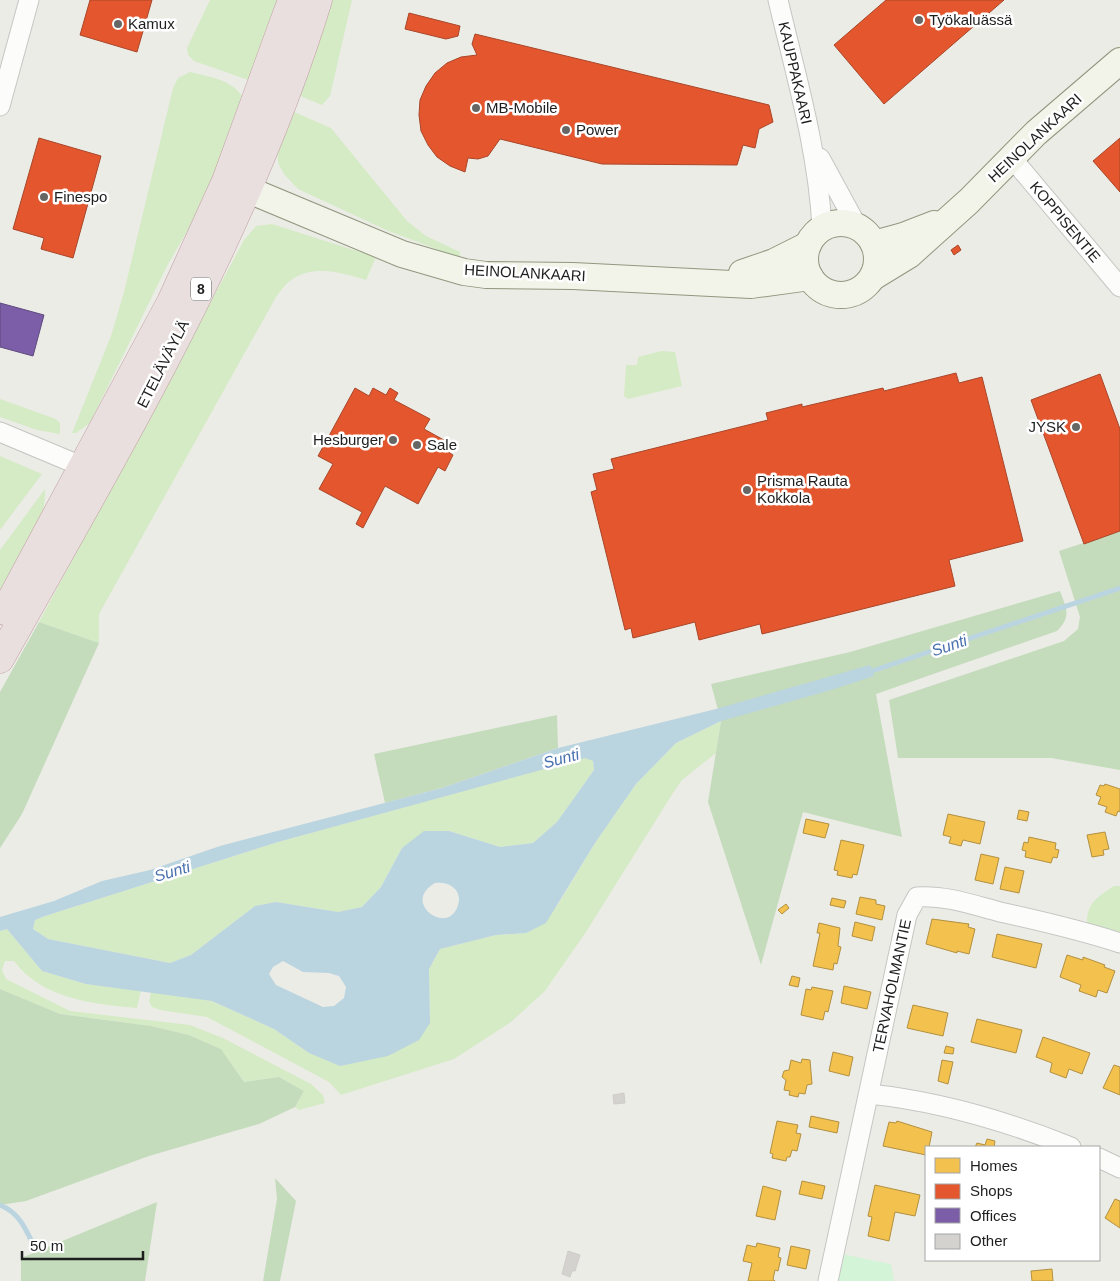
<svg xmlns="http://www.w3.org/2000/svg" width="1120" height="1281" font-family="Arial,sans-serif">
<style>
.grass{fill:#d5ebc5}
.forest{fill:#c4dcbc}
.park{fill:#d4f4d8}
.water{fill:#bad4e0;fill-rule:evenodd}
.homes{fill:#f2c14e;stroke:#b29040}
.shops{fill:#e4572e;stroke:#a94629}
.offices{fill:#7b5ea7;stroke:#5f4b7e}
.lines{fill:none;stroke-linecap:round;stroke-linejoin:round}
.stream{stroke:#bad4e0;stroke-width:5}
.building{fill:#d3d2ce;stroke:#cfcdc8}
.street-casing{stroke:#c5c5c3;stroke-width:21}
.secondary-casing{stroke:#92977e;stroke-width:28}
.highway-casing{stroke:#c29ea4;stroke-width:29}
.street{stroke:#fcfcfb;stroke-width:19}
.secondary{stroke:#f2f4ea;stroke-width:26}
.highway{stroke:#e9dfde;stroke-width:28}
.poi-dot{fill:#666664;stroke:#fff;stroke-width:2}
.labels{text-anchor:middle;stroke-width:5;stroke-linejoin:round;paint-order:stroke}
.shield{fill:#fff;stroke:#626262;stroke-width:1}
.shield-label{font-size:14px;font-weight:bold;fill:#1e1e1e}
.poi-label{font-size:15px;fill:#1e1e1e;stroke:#fff;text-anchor:start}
.street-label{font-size:15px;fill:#1e1e1e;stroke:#fff}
.water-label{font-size:16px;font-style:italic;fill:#4a71af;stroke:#fff}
</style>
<rect width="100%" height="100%" fill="#ecece7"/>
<!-- grass -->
<g class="grass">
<polygon points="210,0 283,0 254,82 194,61 188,55 187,48"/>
<polygon points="327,0 352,0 330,96 322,105 295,94"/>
<path d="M190 72C214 78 232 79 246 101L218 178 167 266 90 423 76 433H72L111 336 124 292 173 88 178 78Z"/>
<polygon points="292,111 331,128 407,221 426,236 460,252 460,258 386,230 298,189 284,174 278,163 277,149"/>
<path d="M272 224 376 257 366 280C342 273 314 264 291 280 285 284 280 292 276 297L99 614V643L39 622 244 240 256 226Z"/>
<polygon points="661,351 675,352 682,386 628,399 624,396 626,365 637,365 638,357"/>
<polygon points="0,399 56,419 60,423 60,434 37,430 0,417"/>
<polygon points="0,456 42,474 0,530"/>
<path d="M45 489C47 527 18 563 0 595V550Z"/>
<polygon points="721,721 716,753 682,780 673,793 586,932 545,991 511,1022 454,1059 341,1095 329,1082 207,1017 160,1010 152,1007 149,1002 151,992 212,1001 274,1029 309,1053 430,1023 429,969 440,949 496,935 526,933 557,906 595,843 636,784 676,743"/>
<polygon points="586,757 593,761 594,770 557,822 533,843 500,847 449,831 402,848 381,887 362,907 338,912 276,902 255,906 191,955 170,963 48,939 33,929 35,920 45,916 278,842"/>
<path d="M1114 886H1120V932C1108 936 1098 930 1087 923 1086 904 1099 895 1114 886Z"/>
<path d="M7 929 42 971 86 984 141 990 137 1008C93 1004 42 999 14 961H5L2 970 6 979 70 1011 190 1025 223 1038 311 1084 323 1095 325 1103 299 1110 295 1107 304 1091 279 1077 244 1082 221 1049 189 1035 151 1026 60 1014 0 989V931Z"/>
</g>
<!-- forest -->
<g class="forest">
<polygon points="1120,531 1120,770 1051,758 898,758 889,700 1064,641 1078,629 1080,617 1059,551"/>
<path d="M1060 591C1066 608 1072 616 1057 631L876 694 902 837 803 812 761 965 708 802 721 721 711 684 850 652Z"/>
<polygon points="39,622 99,643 22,814 0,848 0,692"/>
<polygon points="557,715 558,748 442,788 385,803 374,754"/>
<polygon points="0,989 60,1014 151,1026 189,1035 221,1049 244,1082 279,1077 304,1091 295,1107 259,1124 149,1156 26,1201 0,1205"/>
<polygon points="275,1178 296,1201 280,1281 263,1281 277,1199"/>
<polygon points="157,1202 145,1281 21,1281 21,1258"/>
</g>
<!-- park -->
<polygon class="park" points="842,1254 891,1264 894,1281 836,1281"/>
<!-- water -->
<path class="water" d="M870 665 874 676 831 690 721 721 676 743 636 784 595 843 546 923 526 933 496 935 440 949 429 969 430 1023 419 1040 388 1056 340 1066 309 1053 274 1029 212 1001 86 984 42 971 7 929 0 931V917L54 901 102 881 150 870 220 846 442 788 558 748 716 709ZM585 758 593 761 594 770 557 822 533 843 500 847 449 831H424L402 848 381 887 362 907 338 912 276 902 255 906 191 955 170 963 48 939 33 929 35 920 45 916 278 842ZM435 883C448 881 463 889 458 905 449 937 400 903 435 883ZM283 961 303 972 329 973 339 976 346 987 344 998 334 1006 323 1007 276 985 269 974 273 967Z"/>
<!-- homes -->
<g class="homes">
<polygon points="1105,784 1120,789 1120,812 1118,811 1116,816 1105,812 1107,807 1098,804 1101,797 1096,795 1100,785 1104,786"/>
<polygon points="1019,810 1029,812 1027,821 1017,819"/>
<polygon points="948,814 985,822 980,844 963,840 961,846 949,843 951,837 943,835"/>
<polygon points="806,819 829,824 825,838 803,833"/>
<polygon points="1105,832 1109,849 1103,850 1104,855 1092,857 1087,835"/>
<polygon points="1029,837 1056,843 1055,849 1059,850 1057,858 1053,857 1051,863 1025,857 1026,851 1022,850 1024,842 1028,843"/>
<polygon points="841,840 864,845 857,875 853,874 852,878 837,875 838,871 834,870"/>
<polygon points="981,854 999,858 993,884 975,880"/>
<polygon points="1005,867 1024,871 1019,893 1000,889"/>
<polygon points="860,897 876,900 876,904 885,906 882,920 856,914"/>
<polygon points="832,898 846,901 844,908 830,905"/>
<polygon points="786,904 789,908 782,914 778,910"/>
<polygon points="932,919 969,924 968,927 975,929 969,954 957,951 957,953 926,944"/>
<polygon points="855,922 875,927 872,941 852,936"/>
<polygon points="819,923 840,928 838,946 841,947 837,964 834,963 833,970 813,966 820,933 817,933"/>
<polygon points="997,934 1042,944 1036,968 992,957"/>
<polygon points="1067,955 1083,960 1083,957 1105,965 1104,967 1115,971 1107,993 1098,990 1096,997 1079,991 1081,985 1060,977"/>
<polygon points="792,976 800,978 798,987 789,985"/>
<polygon points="844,986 871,992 867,1009 841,1003"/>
<polygon points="812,987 833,991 828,1012 825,1011 823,1020 801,1015 806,989 811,990"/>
<polygon points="913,1005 948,1013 943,1036 907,1028"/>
<polygon points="977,1019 1022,1030 1016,1053 971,1042"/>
<polygon points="1043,1037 1090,1053 1082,1074 1069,1069 1066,1078 1050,1072 1052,1063 1036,1057"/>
<polygon points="946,1046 954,1048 953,1054 944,1053"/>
<polygon points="833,1052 853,1057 849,1076 829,1071"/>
<polygon points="802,1059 810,1060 812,1084 807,1085 805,1094 799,1093 798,1097 789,1095 790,1091 784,1090 786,1080 782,1077 784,1071 789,1070 791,1060 801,1063"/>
<polygon points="942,1060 953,1062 948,1084 938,1081"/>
<polygon points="1114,1065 1120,1067 1120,1095 1103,1088"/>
<polygon points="811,1116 839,1122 837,1133 809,1127"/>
<polygon points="777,1121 798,1125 796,1133 801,1134 797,1151 792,1150 790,1157 787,1157 786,1161 772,1158 773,1154 770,1153"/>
<polygon points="897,1121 932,1132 929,1147 926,1147 926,1155 883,1146 889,1122 896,1123"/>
<polygon points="987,1139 995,1141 994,1147 975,1147 977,1143 985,1145"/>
<polygon points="802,1181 825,1186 822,1199 799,1194"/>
<polygon points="875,1185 920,1195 915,1216 895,1212 889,1241 868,1236 872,1217 868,1216"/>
<polygon points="763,1186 781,1191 775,1220 756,1216"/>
<polygon points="1115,1199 1120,1201 1120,1228 1105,1218"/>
<polygon points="757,1243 780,1248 778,1257 781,1258 778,1271 775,1270 773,1279 775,1281 748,1281 752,1263 743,1261 747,1245 756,1247"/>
<polygon points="791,1246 810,1250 806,1269 787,1265"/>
<polygon points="1052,1269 1053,1281 1032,1281 1031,1271"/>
</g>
<!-- shops -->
<g class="shops">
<polygon points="90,0 152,0 137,52 80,35"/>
<polygon points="886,0 1004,0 884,104 834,45"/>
<polygon points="409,13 460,26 458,36 446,39 405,29"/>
<polygon points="475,34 769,105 773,122 759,129 755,148 743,145 737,165 602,164 500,139 488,156 478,159 468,158 465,172 450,166 437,157 428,145 421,131 419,115 420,100 426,86 435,73 447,63 461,57 477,55 472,44"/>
<polygon points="39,138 101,156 73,258 41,249 44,238 13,229"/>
<polygon points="1120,138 1120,192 1093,161"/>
<polygon points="958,245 961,250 954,255 951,250"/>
<polygon points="956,373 959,383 982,377 1023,541 949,560 955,586 762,634 760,624 699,640 695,622 633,638 631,628 625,630 591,492 597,490 593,474 614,469 611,459 768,420 766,413 802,404 802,407 883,388 884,391"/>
<polygon points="1100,374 1120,429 1120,531 1084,544 1031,400"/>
<polygon points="355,388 369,396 373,388 386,395 390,388 398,393 394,400 430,419 424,429 451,444 447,451 453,455 445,471 438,467 418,504 385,486 363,528 356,524 362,512 319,489 333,464 318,456"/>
</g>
<!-- offices -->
<polygon class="offices" points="0,303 44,315 33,356 0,347"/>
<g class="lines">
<!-- stream -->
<g class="stream">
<polyline points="872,671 1120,588"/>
<path d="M0 1205C18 1212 25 1227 33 1244"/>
</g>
</g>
<!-- building -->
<g class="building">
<polygon points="624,1093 625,1103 614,1104 613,1095"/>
<polygon points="568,1251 580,1255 575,1271 572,1271 570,1277 562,1274"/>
</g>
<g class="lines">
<defs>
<g id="street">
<path d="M778 0C796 76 818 150 822 228"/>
<polyline points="0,106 29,0"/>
<polyline points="1011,157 1120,287"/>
<polyline points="820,158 857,226"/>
<polyline points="0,432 93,471"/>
<path d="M869 1094C938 1101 1006 1121 1071 1147"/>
<polyline points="1099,1158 1120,1168"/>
<path d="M828 1281 907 915 917 897C946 895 973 905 1000 912 1041 921 1080 930 1120 943"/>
</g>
<g id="secondary">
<polyline points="227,181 402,254 464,272 486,275 573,276 751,285 810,277"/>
<circle cx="841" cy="259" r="36"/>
<polyline points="874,244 903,236 934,224"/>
<polyline points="742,273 774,262 808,245"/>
<polyline points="873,277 909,255 969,201 1036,133 1120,61"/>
</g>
<g id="highway">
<polyline points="5,611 171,302 226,181 292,0"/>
<path d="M0 659C119 446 246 235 318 0"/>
</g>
</defs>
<!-- street casing -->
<use href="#street" class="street-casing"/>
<!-- secondary casing -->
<use href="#secondary" class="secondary-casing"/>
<!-- highway casing -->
<use href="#highway" class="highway-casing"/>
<!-- street -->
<use href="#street" class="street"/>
<!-- secondary -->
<use href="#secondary" class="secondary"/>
<!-- highway -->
<use href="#highway" class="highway"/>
</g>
<!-- markers -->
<g class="poi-dot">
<circle cx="919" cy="20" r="5"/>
<circle cx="118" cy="24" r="5"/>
<circle cx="476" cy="108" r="5"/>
<circle cx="566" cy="130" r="5"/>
<circle cx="44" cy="197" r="5"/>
<circle cx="1076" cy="427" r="5"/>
<circle cx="393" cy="440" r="5"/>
<circle cx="417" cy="445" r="5"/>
<circle cx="747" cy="490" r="5"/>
</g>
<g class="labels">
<!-- shield labels -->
<rect class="shield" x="191" y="277.5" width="20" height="23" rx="4"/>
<g class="shield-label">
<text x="201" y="294">8</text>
</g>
<!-- poi labels -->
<g class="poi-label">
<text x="929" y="25">Työkaluässä</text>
<text x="128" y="29">Kamux</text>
<text x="486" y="113">MB-Mobile</text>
<text x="576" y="135">Power</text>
<text x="54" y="202">Finespo</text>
<text x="1066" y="432" text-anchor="end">JYSK</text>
<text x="383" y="445" text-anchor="end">Hesburger</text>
<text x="427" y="450">Sale</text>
<text x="757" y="486">Prisma Rauta<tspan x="757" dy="17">Kokkola</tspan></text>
</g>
<!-- street labels -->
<g class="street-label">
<text transform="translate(795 73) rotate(77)" y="5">KAUPPAKAARI</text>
<text transform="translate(1035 138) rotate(-43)" y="5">HEINOLANKAARI</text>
<text transform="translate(1065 222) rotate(50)" y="5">KOPPISENTIE</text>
<text transform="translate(525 273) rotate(3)" y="5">HEINOLANKAARI</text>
<text transform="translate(163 364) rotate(-63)" y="5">ETELÄVÄYLÄ</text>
<text transform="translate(892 986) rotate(-78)" y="5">TERVAHOLMANTIE</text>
</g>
<!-- water labels -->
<g class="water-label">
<text transform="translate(949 645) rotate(-19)" y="6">Sunti</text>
<text transform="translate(561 758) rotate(-15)" y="6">Sunti</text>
<text transform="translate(172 871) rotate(-17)" y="6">Sunti</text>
</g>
</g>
<!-- legend -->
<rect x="925" y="1146" width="175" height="115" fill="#ffffff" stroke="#a5a5a5"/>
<rect x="935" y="1158" width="25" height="15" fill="#f2c14e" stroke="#a5a5a5"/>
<text x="970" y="1171" font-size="15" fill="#1e1e1e">Homes</text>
<rect x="935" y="1184" width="25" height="15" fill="#e4572e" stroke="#a5a5a5"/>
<text x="970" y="1196" font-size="15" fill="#1e1e1e">Shops</text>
<rect x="935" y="1208" width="25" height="15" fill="#7b5ea7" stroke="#a5a5a5"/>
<text x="970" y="1221" font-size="15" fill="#1e1e1e">Offices</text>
<rect x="935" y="1234" width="25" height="15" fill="#d3d2ce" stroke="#a5a5a5"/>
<text x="970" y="1246" font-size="15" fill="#1e1e1e">Other</text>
<!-- scale -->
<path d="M22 1251v8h121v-8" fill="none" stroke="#1e1e1e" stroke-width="2.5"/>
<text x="30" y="1251" font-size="15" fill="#1e1e1e" stroke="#ffffff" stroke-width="4" paint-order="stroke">50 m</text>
</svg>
